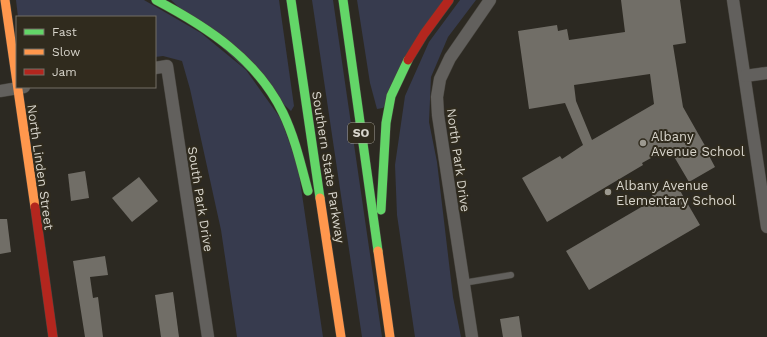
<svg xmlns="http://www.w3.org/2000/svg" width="767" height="337" font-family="'Work Sans',sans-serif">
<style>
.green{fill:#373b4e}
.building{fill:#716e67;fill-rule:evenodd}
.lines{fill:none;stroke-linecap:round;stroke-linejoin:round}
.lane-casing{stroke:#47443e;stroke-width:7}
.street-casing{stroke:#47443e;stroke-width:13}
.fast-casing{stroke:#47443e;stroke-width:10}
.slow-casing{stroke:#47443e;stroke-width:10}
.jam-casing{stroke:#47443e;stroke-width:10}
.lane{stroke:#62605d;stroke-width:6}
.street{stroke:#62605d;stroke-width:12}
.fast{stroke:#63d668;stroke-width:9}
.slow{stroke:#ff974d;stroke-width:9}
.jam{stroke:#b3261e;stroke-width:9}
.poi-dot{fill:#9c9990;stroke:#302b1e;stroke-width:1.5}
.labels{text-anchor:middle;stroke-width:4;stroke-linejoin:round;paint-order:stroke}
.shield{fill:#302b1e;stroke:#a6a298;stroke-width:1}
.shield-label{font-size:12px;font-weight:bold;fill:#d8d5cc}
.poi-label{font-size:13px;fill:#d8d5cc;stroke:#302b1e;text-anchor:start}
.street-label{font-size:13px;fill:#d8d5cc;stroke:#302b1e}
</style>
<rect width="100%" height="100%" fill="#2c2922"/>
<!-- green -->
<g class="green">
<polygon points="16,0 144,0 201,33 246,70 281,119 298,167 323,337 237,337 221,230 190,89 182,61 163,56 155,57 155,17 18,17"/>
<polygon points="171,0 279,0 294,106 291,111"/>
<polygon points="312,0 333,0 382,337 362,337"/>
<polygon points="357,0 445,0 383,108 377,109 370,83"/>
<polygon points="460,0 476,0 448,37 431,77 429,122 437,162 453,297 461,337 415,337 397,215 395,165 405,96 429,42"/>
</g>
<!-- building -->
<g class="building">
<path d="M621 0H680L686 43 673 45 683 107 708 151 707 152 715 167 689 182 669 148 642 163 643 165 547 222 522 178 560 156 562 159 583 145 565 103 529 109 518 31 557 25 558 31 567 29 569 40 625 32ZM650 74 654 104 592 140 576 101 574 85Z"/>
<polygon points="85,171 89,198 71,201 68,174"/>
<polygon points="139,177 158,201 132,222 112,198"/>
<polygon points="675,182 700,225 589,290 566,251 655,199 652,195"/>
<polygon points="0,219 7,219 11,252 0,254"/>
<polygon points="105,256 108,275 90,277 93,298 98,297 103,337 85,337 73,261"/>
<polygon points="173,292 179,337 161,337 155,295"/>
<polygon points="519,316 522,337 503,337 500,319"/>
</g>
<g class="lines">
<defs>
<polyline id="lane" points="463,283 511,275"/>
<g id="street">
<polyline points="733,0 767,227"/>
<polyline points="155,68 167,66 208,337"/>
<polyline points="745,76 767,73"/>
<polyline points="0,91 24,87"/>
<polyline points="472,337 438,115 437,97 440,79 450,58 490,0"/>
</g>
<g id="fast">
<path d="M156 0C207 27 257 59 283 113 295 138 301 165 308 191"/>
<polyline points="291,0 320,198"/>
<polyline points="343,0 378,251"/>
<polyline points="381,210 386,123 391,96 408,60"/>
</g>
<g id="slow">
<polyline points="5,0 35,207"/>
<polyline points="320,198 341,337"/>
<polyline points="378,251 390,337"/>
</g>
<g id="jam">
<polyline points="408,60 424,34 449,0"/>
<polyline points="35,207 53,337"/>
</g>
</defs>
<!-- lane casing -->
<use href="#lane" class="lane-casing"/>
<!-- street casing -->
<use href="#street" class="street-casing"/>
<!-- fast casing -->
<use href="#fast" class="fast-casing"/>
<!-- slow casing -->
<use href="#slow" class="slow-casing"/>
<!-- jam casing -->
<use href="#jam" class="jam-casing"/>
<!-- lane -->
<use href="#lane" class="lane"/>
<!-- street -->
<use href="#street" class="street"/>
<!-- fast -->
<use href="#fast" class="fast"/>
<!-- slow -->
<use href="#slow" class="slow"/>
<!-- jam -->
<use href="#jam" class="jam"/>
</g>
<!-- markers -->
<g class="poi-dot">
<circle cx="643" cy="143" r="4"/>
<circle cx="608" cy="192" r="4"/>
</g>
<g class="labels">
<!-- shield labels -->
<rect class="shield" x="348" y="123" width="26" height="20" rx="3"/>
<g class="shield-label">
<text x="361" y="137">SO</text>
</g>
<!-- poi labels -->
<g class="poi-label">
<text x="651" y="141">Albany<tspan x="651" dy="15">Avenue School</tspan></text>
<text x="616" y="190">Albany Avenue<tspan x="616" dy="15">Elementary School</tspan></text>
</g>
<!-- street labels -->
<g class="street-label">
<text transform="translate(459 160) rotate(82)" y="5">North Park Drive</text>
<text transform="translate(41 167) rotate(82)" y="5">North Linden Street</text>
<text transform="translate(329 167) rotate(81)" y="5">Southern State Parkway</text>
<text transform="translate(201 199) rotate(81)" y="5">South Park Drive</text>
</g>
</g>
<!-- legend -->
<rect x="16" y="16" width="140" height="72" fill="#302b1e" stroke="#736f64"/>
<rect x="24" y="29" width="20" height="6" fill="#63d668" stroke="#736f64"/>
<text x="52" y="36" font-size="12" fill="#d8d5cc">Fast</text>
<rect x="24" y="49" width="20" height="6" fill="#ff974d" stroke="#736f64"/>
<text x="52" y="56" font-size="12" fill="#d8d5cc">Slow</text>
<rect x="24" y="69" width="20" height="6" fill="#b3261e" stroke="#736f64"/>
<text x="52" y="76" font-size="12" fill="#d8d5cc">Jam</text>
</svg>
